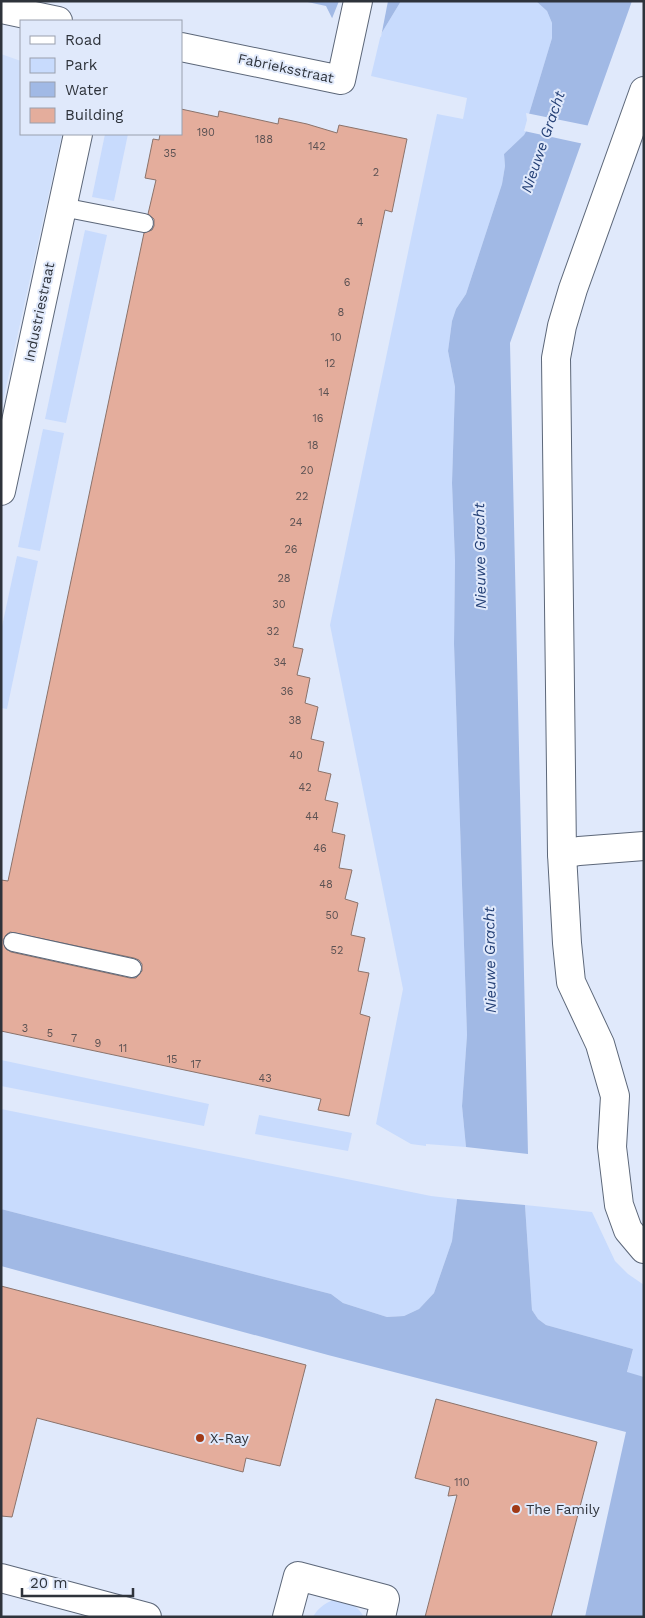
<svg xmlns="http://www.w3.org/2000/svg" width="645" height="1618" font-family="'Work Sans',sans-serif">
<style>
.built{fill:#d0e0fc}
.green{fill:#c8dbfd}
.water{fill:#a1b9e5}
.pier{fill:#e0e9fb}
.building{fill:#e4ad9c;stroke:#8b736b;fill-rule:evenodd}
.lines{fill:none;stroke-linecap:round;stroke-linejoin:round}
.service-casing{stroke:#5c6779;stroke-width:20}
.minor-casing{stroke:#5c6779;stroke-width:30}
.tertiary-casing{stroke:#5c6779;stroke-width:30}
.service{stroke:#fff;stroke-width:18}
.minor{stroke:#fff;stroke-width:28}
.tertiary{stroke:#fff;stroke-width:28}
.poi-dot{fill:#a13a17;stroke:#e0e9fb;stroke-width:2}
.labels{text-anchor:middle;stroke-width:4;stroke-linejoin:round;paint-order:stroke}
.number-label{font-size:11px;fill:#5c5253}
.street-label{font-size:14px;fill:#2e333b;stroke:#e0e9fb}
.poi-label{font-size:14px;fill:#2e333b;stroke:#e0e9fb;text-anchor:start}
.water-label{font-size:15px;font-style:italic;fill:#233f75;stroke:#e0e9fb}
</style>
<rect width="100%" height="100%" fill="#e0e9fb"/>
<!-- built -->
<polygon class="built" points="1,54 21,61 21,134 62,134 1,410"/>
<!-- green -->
<g class="green">
<polygon points="401,1 536,1 547,11 552,23 552,38 529,114 528,128 524,135 504,154 505,166 502,184 466,294 456,309 452,321 448,351 455,387 452,483 455,561 454,644 467,1035 462,1106 466,1147 426,1144 426,1146 411,1144 376,1124 403,989 330,625 437,114 463,119 467,98 371,76 381,34"/>
<polygon points="105,134 128,134 114,201 92,197"/>
<polygon points="85,230 107,235 66,423 45,419"/>
<polygon points="43,429 64,433 40,551 18,547"/>
<polygon points="17,556 38,561 7,709 1,708 1,631"/>
<polygon points="1,1060 209,1104 204,1126 1,1086"/>
<polygon points="1,1109 431,1196 457,1199 452,1241 434,1293 419,1309 404,1316 387,1317 343,1303 331,1294 1,1209"/>
<polygon points="259,1115 352,1133 348,1151 255,1134"/>
<polygon points="525,1205 592,1212 615,1261 628,1274 644,1285 644,1377 627,1373 633,1349 546,1325 538,1319 532,1310"/>
<path d="M333 1600C348 1600 356 1604 364 1617H313C318 1608 324 1604 333 1600Z"/>
</g>
<!-- water -->
<g class="water">
<polygon points="303,1 401,1 381,34 332,18 326,6"/>
<polygon points="536,1 632,1 510,343 528,1154 466,1147 462,1106 467,1035 454,644 455,561 452,483 455,387 448,351 452,321 456,309 466,294 502,184 505,166 504,154 524,135 528,128 529,114 552,38 552,23 547,11"/>
<polygon points="457,1199 525,1205 532,1310 538,1319 546,1325 633,1349 627,1372 644,1377 644,1617 585,1617 626,1432 328,1355 1,1266 1,1209 331,1294 343,1303 387,1317 404,1316 419,1309 434,1293 452,1241"/>
</g>
<!-- pier -->
<g class="pier">
<polygon points="339,1 388,1 381,37 331,21"/>
<polygon points="526,113 590,126 584,144 524,131 527,120"/>
</g>
<!-- building -->
<g class="building">
<path d="M181 109 218 117 219 111 278 124 279 118 307 124 337 133 339 125 407 139 392 212 385 210 293 647 303 649 297 675 310 678 305 703 318 707 311 739 324 742 318 771 331 774 325 800 338 803 332 832 345 835 339 868 352 870 345 899 358 903 351 935 365 938 358 971 369 973 360 1014 370 1017 349 1116 318 1110 321 1099 1 1031V880L8 881 144 233 152 230 154 226V219L148 214 156 180 145 178 153 139 159 140 160 134H181ZM10 932 134 958 139 960 142 964V971L136 978H130L11 952 6 949 3 940 6 935Z"/>
<polygon points="1,1286 306,1365 280,1466 246,1458 243,1472 37,1418 12,1517 1,1516"/>
<polygon points="436,1399 597,1442 551,1617 425,1617 457,1495 448,1496 450,1487 415,1478"/>
</g>
<g class="lines">
<defs>
<g id="service">
<polyline points="62,207 144,223"/>
<polyline points="13,942 132,968"/>
</g>
<g id="minor">
<polyline points="1,9 58,21"/>
<polyline points="181,47 341,80 358,1"/>
<polyline points="1,491 78,134"/>
<polyline points="562,854 579,851 644,846"/>
<polyline points="1,1578 147,1617"/>
<polyline points="287,1617 298,1576 385,1599 381,1617"/>
</g>
<polyline id="tertiary" points="644,91 573,289 562,326 556,358 562,854 567,943 571,982 600,1044 615,1096 612,1147 619,1205 628,1230 644,1249"/>
</defs>
<!-- service casing -->
<use href="#service" class="service-casing"/>
<!-- minor casing -->
<use href="#minor" class="minor-casing"/>
<!-- tertiary casing -->
<use href="#tertiary" class="tertiary-casing"/>
<!-- service -->
<use href="#service" class="service"/>
<!-- minor -->
<use href="#minor" class="minor"/>
<!-- tertiary -->
<use href="#tertiary" class="tertiary"/>
</g>
<!-- markers -->
<g class="poi-dot">
<circle cx="200" cy="1438" r="5"/>
<circle cx="516" cy="1509" r="5"/>
</g>
<g class="labels">
<!-- number labels -->
<g class="number-label">
<text x="206" y="136">190</text>
<text x="264" y="143">188</text>
<text x="317" y="150">142</text>
<text x="170" y="157">35</text>
<text x="376" y="176">2</text>
<text x="360" y="226">4</text>
<text x="347" y="286">6</text>
<text x="341" y="316">8</text>
<text x="336" y="341">10</text>
<text x="330" y="367">12</text>
<text x="324" y="396">14</text>
<text x="318" y="422">16</text>
<text x="313" y="449">18</text>
<text x="307" y="474">20</text>
<text x="302" y="500">22</text>
<text x="296" y="526">24</text>
<text x="291" y="553">26</text>
<text x="284" y="582">28</text>
<text x="279" y="608">30</text>
<text x="273" y="635">32</text>
<text x="280" y="666">34</text>
<text x="287" y="695">36</text>
<text x="295" y="724">38</text>
<text x="296" y="759">40</text>
<text x="305" y="791">42</text>
<text x="312" y="820">44</text>
<text x="320" y="852">46</text>
<text x="326" y="888">48</text>
<text x="332" y="919">50</text>
<text x="337" y="954">52</text>
<text x="25" y="1032">3</text>
<text x="50" y="1037">5</text>
<text x="74" y="1042">7</text>
<text x="98" y="1047">9</text>
<text x="123" y="1052">11</text>
<text x="172" y="1063">15</text>
<text x="196" y="1068">17</text>
<text x="265" y="1082">43</text>
<text x="462" y="1486">110</text>
</g>
<!-- street labels -->
<g class="street-label">
<text transform="translate(286 68) rotate(12)" y="5">Fabrieksstraat</text>
<text transform="translate(39 312) rotate(-78)" y="5">Industriestraat</text>
</g>
<!-- poi labels -->
<g class="poi-label">
<text x="210" y="1443">X-Ray</text>
<text x="526" y="1514">The Family</text>
</g>
<!-- water labels -->
<g class="water-label">
<text transform="translate(543 142) rotate(-71)" y="5">Nieuwe Gracht</text>
<text transform="translate(480 556) rotate(-91)" y="5">Nieuwe Gracht</text>
<text transform="translate(490 960) rotate(-91)" y="5">Nieuwe Gracht</text>
</g>
</g>
<!-- border -->
<rect width="645" height="1618" fill="none" stroke="#2e333b" stroke-width="5"/>
<!-- legend -->
<rect x="20" y="20" width="162" height="115" fill="#e0e9fb" stroke="#99a0ae"/>
<rect x="30" y="36" width="25" height="8" fill="#ffffff" stroke="#99a0ae"/>
<text x="65" y="45" font-size="15" fill="#2e333b">Road</text>
<rect x="30" y="58" width="25" height="15" fill="#c8dbfd" stroke="#99a0ae"/>
<text x="65" y="70" font-size="15" fill="#2e333b">Park</text>
<rect x="30" y="82" width="25" height="15" fill="#a1b9e5" stroke="#99a0ae"/>
<text x="65" y="95" font-size="15" fill="#2e333b">Water</text>
<rect x="30" y="108" width="25" height="15" fill="#e4ad9c" stroke="#99a0ae"/>
<text x="65" y="120" font-size="15" fill="#2e333b">Building</text>
<!-- scale -->
<path d="M22 1588v8h111v-8" fill="none" stroke="#2e333b" stroke-width="2.5"/>
<text x="30" y="1588" font-size="15" fill="#2e333b" stroke="#e0e9fb" stroke-width="4" paint-order="stroke">20 m</text>
</svg>
